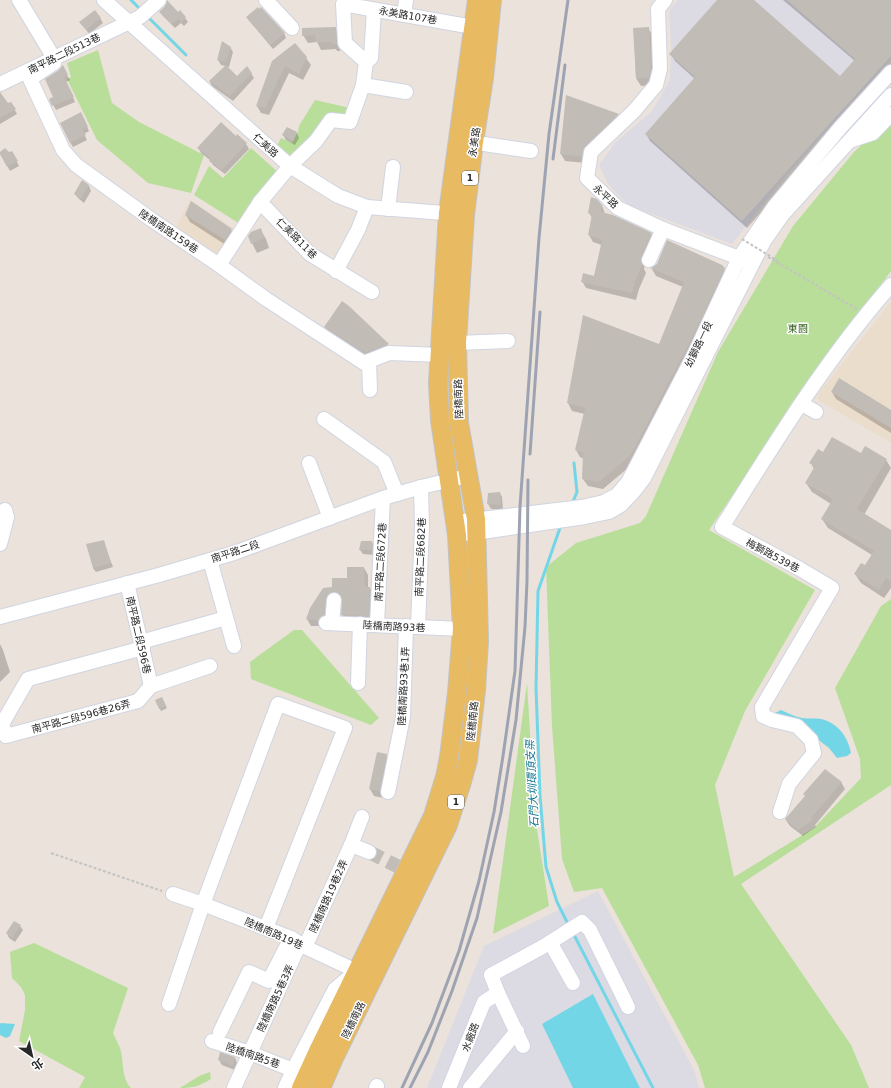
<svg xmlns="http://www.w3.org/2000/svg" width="891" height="1088" font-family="'DejaVu Sans','Noto Sans TC',sans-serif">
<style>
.industrial{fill:#dcdbe3}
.education{fill:#ebddcb}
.green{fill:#b9de9a}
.water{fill:#73d6e7}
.shadow{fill:#0003}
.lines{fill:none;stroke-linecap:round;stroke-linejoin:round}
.stream{stroke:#73d6e7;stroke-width:3}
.building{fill:#c2bcb7}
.minor-tunnel{stroke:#c3bdb7;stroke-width:14;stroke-dasharray:14 7;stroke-linecap:butt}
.minor-casing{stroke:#d0d5e1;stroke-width:16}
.major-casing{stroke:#c3c3c3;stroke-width:20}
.path{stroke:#c3c3c3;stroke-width:2;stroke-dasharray:3 2;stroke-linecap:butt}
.minor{stroke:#fff;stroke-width:14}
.major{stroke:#e8ba61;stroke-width:18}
.rail{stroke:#9ea3b2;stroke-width:3}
.path-bridge{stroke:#c3c3c3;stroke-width:2;stroke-dasharray:3 2;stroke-linecap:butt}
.labels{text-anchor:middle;stroke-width:3;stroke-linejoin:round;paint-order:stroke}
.shield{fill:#fff;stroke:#686868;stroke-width:1}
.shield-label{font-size:9px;font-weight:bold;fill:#282828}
.street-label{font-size:10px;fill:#282828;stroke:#fff}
.park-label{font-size:10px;fill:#33611d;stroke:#fff}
.water-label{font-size:11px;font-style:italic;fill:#147491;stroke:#fff}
</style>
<rect width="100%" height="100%" fill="#eae2db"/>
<!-- industrial -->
<g class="industrial">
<polygon points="678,0 891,0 891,59 787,174 732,244 628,205 608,184 599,165 615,143 652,111 670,80 671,45 669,10"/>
<polygon points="598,891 695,1072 699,1088 427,1088 484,946"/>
</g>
<!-- education -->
<g class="education">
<polygon points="190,200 237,230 217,260 173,233"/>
<polygon points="891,302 891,443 820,401 818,398 819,393"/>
</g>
<!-- green -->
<g class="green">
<polygon points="98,50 112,103 139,122 204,155 191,193 148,183 97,140 67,79 71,77 67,63"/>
<polygon points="315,100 350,108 345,118 292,159 277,146 281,138 292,143 298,132 299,126"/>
<polygon points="891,117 891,271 796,397 759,456 709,530 815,590 745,711 715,785 734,877 814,828 861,778 860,759 835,688 881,606 891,599 891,785 741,884 851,1045 869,1088 705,1088 698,1065 602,888 574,892 562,859 552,726 546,567 576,543 640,523 646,516 718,352 793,226 854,152"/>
<polygon points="251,148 279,173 240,224 194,195 209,166 223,178"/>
<polygon points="294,630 302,630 379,718 371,725 251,679 250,662"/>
<polygon points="527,683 535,817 549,906 493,934"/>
<path d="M34 943 128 988 113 1033C115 1038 118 1043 120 1048 124 1060 121 1078 131 1088H79L85 1077 19 1041 25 1010V995L21 987 12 978 10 952Z"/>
<path d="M210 1072 211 1079C199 1086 194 1088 180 1088L199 1076Z"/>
</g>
<!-- water -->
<g class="water">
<path d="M781 710C788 713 795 717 802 718 808 719 815 718 821 719 838 723 848 737 851 753L847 756 837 758 829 748 816 738 808 727 792 718 770 713H775Z"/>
<polygon points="593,994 640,1088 573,1088 542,1024"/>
<polygon points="1,1023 15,1024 10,1036 6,1038 0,1035 0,1024"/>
</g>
<!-- shadow -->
<g class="shadow">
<polygon points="719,0 753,0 840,78 855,61 783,0 891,0 891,67 747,228 650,141 646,134 695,79 675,61 671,54"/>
<polygon points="180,11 188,22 184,26 181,23 175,28 163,16 160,12 178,13"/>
<polygon points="100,18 103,23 89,34 81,22"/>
<polygon points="247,18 284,33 286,38 273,49"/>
<polygon points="335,28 339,35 340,51 337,51 336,49 321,50 317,42 308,43 303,35"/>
<polygon points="648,28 653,36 655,76 653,85 641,86 636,78 634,29"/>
<polygon points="230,47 233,52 229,67 226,66 237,78 251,73 254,78 233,101 212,86 210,82 226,66 221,65 218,60"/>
<polygon points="306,58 311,65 303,80 289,73 269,115 261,113 257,106 273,62"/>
<polygon points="62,68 70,80 66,82 75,102 56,110 50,99 54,97 59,71"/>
<polygon points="0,94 8,105 11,103 17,114 0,124"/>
<polygon points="618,115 622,122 586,163 565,161 561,154"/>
<polygon points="83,118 89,131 84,134 87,140 73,147 70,142"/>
<polygon points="287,128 297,133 299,138 295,145 286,140 283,135"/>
<polygon points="237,136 246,144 249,149 225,174 213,165 210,160 201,153 199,149 236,137"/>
<polygon points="12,152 19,166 10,171 0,153 8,153"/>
<polygon points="83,182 89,186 91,191 84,203 78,198 75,194"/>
<polygon points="602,205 605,214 651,234 655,241 645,264 644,269 646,273 639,289 636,300 586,288 582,281 594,277 602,245 593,242 589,235 592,218 589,212"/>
<polygon points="186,215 231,230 236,237 229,247 190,222"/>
<polygon points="260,229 266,239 269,248 257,253 252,243"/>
<polygon points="652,269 724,269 728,276 635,462 603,489 588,486 583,479 584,459 580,457 576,450 585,414 572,411 568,403 660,345 683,287 656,276"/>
<polygon points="348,307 388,345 392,352 370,360 329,334 325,327"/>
<polygon points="832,392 891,411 891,433 836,399"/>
<polygon points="824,454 861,454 886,460 891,468 864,515 891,531 891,588 884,598 861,583 855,574 865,566 872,555 828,528 822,519 831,504 812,492 806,483 814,469 811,463"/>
<polygon points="500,493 502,497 503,510 491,509 488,504 489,494"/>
<polygon points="103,541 113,567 96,572 93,568"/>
<polygon points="372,542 375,547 374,555 363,554 360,550"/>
<polygon points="364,568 368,575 368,588 370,588 374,595 372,623 346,622 342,615 343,599 339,598 322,626 311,626 307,619 311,609 333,588"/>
<polygon points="0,644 3,650 10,672 0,682"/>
<polygon points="162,698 167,708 161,711 156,700"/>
<polygon points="386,755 390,763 384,798 374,796 370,789"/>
<polygon points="841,782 845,789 815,825 816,827 803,836 790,826 786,820 806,797 804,794"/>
<polygon points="20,926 23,930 15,942 9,938 7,933"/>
<polygon points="235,1058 237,1063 235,1070 222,1065 219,1060"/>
</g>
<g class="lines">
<!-- stream -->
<g class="stream">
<polyline points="131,0 141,10"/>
<polyline points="146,15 186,55"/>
<polyline points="572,504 577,492 574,463"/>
<polyline points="561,525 538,591 536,688 540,796 546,867 557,902 569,926"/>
<polyline points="573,933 653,1088"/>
</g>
</g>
<!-- building -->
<g class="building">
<polygon points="167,0 178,12 180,10 186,17 181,22 178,19 172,24 159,12 165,6"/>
<polygon points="717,0 754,0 840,76 855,59 787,0 891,0 891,56 742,221 645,134 695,77 669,54"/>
<polygon points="258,7 259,9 261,7 285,33 270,45 246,17"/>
<polygon points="95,10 101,18 86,30 79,22"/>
<polygon points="336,27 337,44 332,44 332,42 316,42 315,35 302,36 302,28"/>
<polygon points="649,27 651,68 649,78 636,78 633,28"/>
<polygon points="222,41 231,47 226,62 217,60"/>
<polygon points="295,43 307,57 299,74 285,66 265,108 256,106 272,61"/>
<polygon points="63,65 68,75 64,77 74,97 52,106 49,99 53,97 45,79 59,70"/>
<polygon points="226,65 237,76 247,66 252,73 230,96 209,81"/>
<polygon points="0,92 8,103 11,102 16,109 0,118"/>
<polygon points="566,95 619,114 585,146 581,157 560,154"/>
<polygon points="81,112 88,127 82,129 86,135 70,143 60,123"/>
<polygon points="221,122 236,136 237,134 247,143 222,170 209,161 211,159 197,148"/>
<polygon points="287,127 297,132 293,141 282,135"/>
<polygon points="5,148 9,152 12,151 18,161 7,167 0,154 0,152"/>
<polygon points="82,180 89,185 81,199 74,194"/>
<polygon points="591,197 597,199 602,205 601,212 613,215 652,233 641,256 641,261 642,265 635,281 632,293 581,282 583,273 594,276 602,240 588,235 592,215 588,213"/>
<polygon points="191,201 232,229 225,240 185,215"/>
<polygon points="261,228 264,238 251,244 248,236 251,232"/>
<polygon points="667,240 722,265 725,268 697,328 631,455 599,482 582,479 583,453 575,450 585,408 567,403 583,315 659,344 684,282 650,268 657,264"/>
<polygon points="342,301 349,306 389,344 365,353 324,327"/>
<polygon points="839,378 891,410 891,428 831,392"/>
<polygon points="832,437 861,453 865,446 887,459 857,509 891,530 891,582 886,578 879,590 854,574 861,563 865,565 874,551 821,519 833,499 805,483 815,466 809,463 818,449 823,452"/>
<polygon points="500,492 501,505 487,504 488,493"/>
<polygon points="104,540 111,563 93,568 86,544"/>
<polygon points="361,541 372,541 372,550 359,550"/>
<polygon points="347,567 364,567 365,587 370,587 369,616 341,615 342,597 339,593 334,592 330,593 327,595 324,615 318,620 306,619 310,608 323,588 332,587 332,578 347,578"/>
<polygon points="162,697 166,706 159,709 155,700"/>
<polygon points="377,752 387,754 380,791 369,789"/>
<polygon points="825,769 842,782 811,818 813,820 798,830 785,819 805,796 803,794"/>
<polygon points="14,921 21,925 12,938 6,933"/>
<polygon points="220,1052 235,1057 233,1066 218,1060"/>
</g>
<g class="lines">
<!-- minor-tunnel -->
<polyline class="minor-tunnel" points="369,852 399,867"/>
<defs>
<g id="minor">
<polyline points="19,0 54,58 54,63 30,79 63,150 76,165 152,220 219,265 266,299 364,363 389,353 440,355"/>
<polyline points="104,0 290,166 338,196 367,207 457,214"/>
<polyline points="266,0 292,28"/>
<polyline points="665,0 658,9 660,69 656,85 634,111 591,152 587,178 618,208 663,229 739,258 747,262"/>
<polyline points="404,15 406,0"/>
<polyline points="366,62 371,58 374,10"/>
<polyline points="0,84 140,17 159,0"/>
<polyline points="363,85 406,92"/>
<polyline points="852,140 873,133 891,114"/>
<polyline points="464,141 531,151"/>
<polyline points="260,202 310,254 372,292"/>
<polyline points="388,209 393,167"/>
<polyline points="649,260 663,229"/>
<polyline points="219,265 260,202 290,166 316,141 331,120 350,122 363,85 366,62 345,43 343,4 473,27"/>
<polyline points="336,271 358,230 367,207"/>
<polyline points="457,343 508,341"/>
<polyline points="369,361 370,390"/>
<polyline points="802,404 816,412"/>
<polyline points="324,419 384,462 397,494"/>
<polyline points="309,463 330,518"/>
<polyline points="456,522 582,507 604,502 617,495 628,482 636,467 694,355 739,258 774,207 840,128 891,72"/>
<polyline points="468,534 585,517 609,512 621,505 634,491 644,478 764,241 783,214 891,95"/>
<polyline points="0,544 7,517 5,510"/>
<polyline points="210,560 234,646"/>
<polyline points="127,583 151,686"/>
<polyline points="0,617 159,575 234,553 383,498 421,487 468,476"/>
<polyline points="326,623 462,629"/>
<polyline points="332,623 334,600"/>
<polyline points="377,625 383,498"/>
<polyline points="418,627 422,526 421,487"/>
<polyline points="141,642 226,618"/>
<polyline points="143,648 28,679 2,724 6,736 138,701 151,686 210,666"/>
<polyline points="358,683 360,624"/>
<polyline points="388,792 403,717 406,626"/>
<path d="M780 812 789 784 814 753 811 740 797 726 772 720 763 716 762 707 832 588 800 569 722 527C774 444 826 359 891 285"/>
<polyline points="351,845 369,852"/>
<polyline points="173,894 203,904 291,938 305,947 365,975"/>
<polyline points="550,942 573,983"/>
<polyline points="305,947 351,845 362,817"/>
<polyline points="169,1004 203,904 278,704 345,728 266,928"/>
<polyline points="220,1032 249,972 269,981 291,938"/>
<polyline points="212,1041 250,1053 293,1070"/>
<polyline points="523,1046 498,993 491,975 546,945 582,922 590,930 628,1007"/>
<polyline points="234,1088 300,943"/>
<polyline points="285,1088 293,1070 335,989 354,973"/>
<polyline points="376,1088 377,1086"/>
<polyline points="449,1088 484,1002 498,993"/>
<polyline points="470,1088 517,1031"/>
</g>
<g id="major">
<polyline points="301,1088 318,1051 433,816 445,777 449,757 457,693 462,629 457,535 440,420 438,383 448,213 477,0"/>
<polyline points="321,1088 334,1058 448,825 461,785 468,760 476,690 479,641 476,519 459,423 457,343 465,215 474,142 484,78 492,0"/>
</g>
</defs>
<!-- minor casing -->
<use href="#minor" class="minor-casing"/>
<!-- major casing -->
<use href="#major" class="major-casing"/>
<!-- path -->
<g class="path">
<polyline points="768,257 857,309"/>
<polyline points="51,853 162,891"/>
</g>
<!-- minor -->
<use href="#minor" class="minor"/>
<!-- major -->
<use href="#major" class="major"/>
<!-- rail -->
<g class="rail">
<polyline points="553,159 565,65"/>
<polyline points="530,454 540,312"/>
<polyline points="402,1088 432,1023 459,951 479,881 494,812 503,756 515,671 520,507 539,238 549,134 568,0"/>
<polyline points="410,1088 428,1052 452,991 477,918 501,812 516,720 525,627 527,581 528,480"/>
</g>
<!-- path-bridge -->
<polyline class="path-bridge" points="742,239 778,261"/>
</g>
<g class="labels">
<!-- shield labels -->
<g class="shield">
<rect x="462" y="171" width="16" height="14" rx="3"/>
<rect x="448" y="795" width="16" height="14" rx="3"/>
</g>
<g class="shield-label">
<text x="470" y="181">1</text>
<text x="456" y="805">1</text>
</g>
<!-- street labels -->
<g class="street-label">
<text transform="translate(408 15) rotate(10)" y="4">永美路107巷</text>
<text transform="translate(64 53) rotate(-26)" y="4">南平路二段513巷</text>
<text transform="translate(474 142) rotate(-82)" y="4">永美路</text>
<text transform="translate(266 145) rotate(42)" y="4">仁美路</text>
<text transform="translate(606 196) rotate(43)" y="4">永平路</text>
<text transform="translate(169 231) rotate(34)" y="4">陸橋南路159巷</text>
<text transform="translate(297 238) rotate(45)" y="4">仁美路11巷</text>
<text transform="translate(698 344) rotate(-64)" y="4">幼獅路一段</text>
<text transform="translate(458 399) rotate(-92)" y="4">陸橋南路</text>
<text transform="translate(235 551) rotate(-18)" y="4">南平路二段</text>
<text transform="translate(773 555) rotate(28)" y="4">梅獅路539巷</text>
<text transform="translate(420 557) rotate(-88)" y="4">南平路二段682巷</text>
<text transform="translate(380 562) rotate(-87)" y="4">南平路二段672巷</text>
<text transform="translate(394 626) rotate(3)" y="4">陸橋南路93巷</text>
<text transform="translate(139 635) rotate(77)" y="4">南平路二段596巷</text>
<text transform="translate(403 686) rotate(-87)" y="4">陸橋南路93巷1弄</text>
<text transform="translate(81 716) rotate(-15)" y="4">南平路二段596巷26弄</text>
<text transform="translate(472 721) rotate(-84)" y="4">陸橋南路</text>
<text transform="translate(328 896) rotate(-66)" y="4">陸橋南路19巷2弄</text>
<text transform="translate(274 933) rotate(24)" y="4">陸橋南路19巷</text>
<text transform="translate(275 998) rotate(-65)" y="4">陸橋南路5巷3弄</text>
<text transform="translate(353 1020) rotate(-64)" y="4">陸橋南路</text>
<text transform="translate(470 1037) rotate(-69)" y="4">水廠路</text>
<text transform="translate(253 1055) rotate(19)" y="4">陸橋南路5巷</text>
</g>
<!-- park labels -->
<g class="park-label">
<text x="798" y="332">東園</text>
</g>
<!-- water labels -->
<g class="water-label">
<text transform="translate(532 784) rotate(-93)" y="4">石門大圳環頂支渠</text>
</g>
</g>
<!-- north arrow -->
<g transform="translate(32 1056) rotate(146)" stroke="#ffffff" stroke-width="3" paint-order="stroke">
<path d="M0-3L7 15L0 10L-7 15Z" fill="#282828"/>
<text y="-6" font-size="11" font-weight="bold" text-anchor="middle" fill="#282828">北</text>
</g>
</svg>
